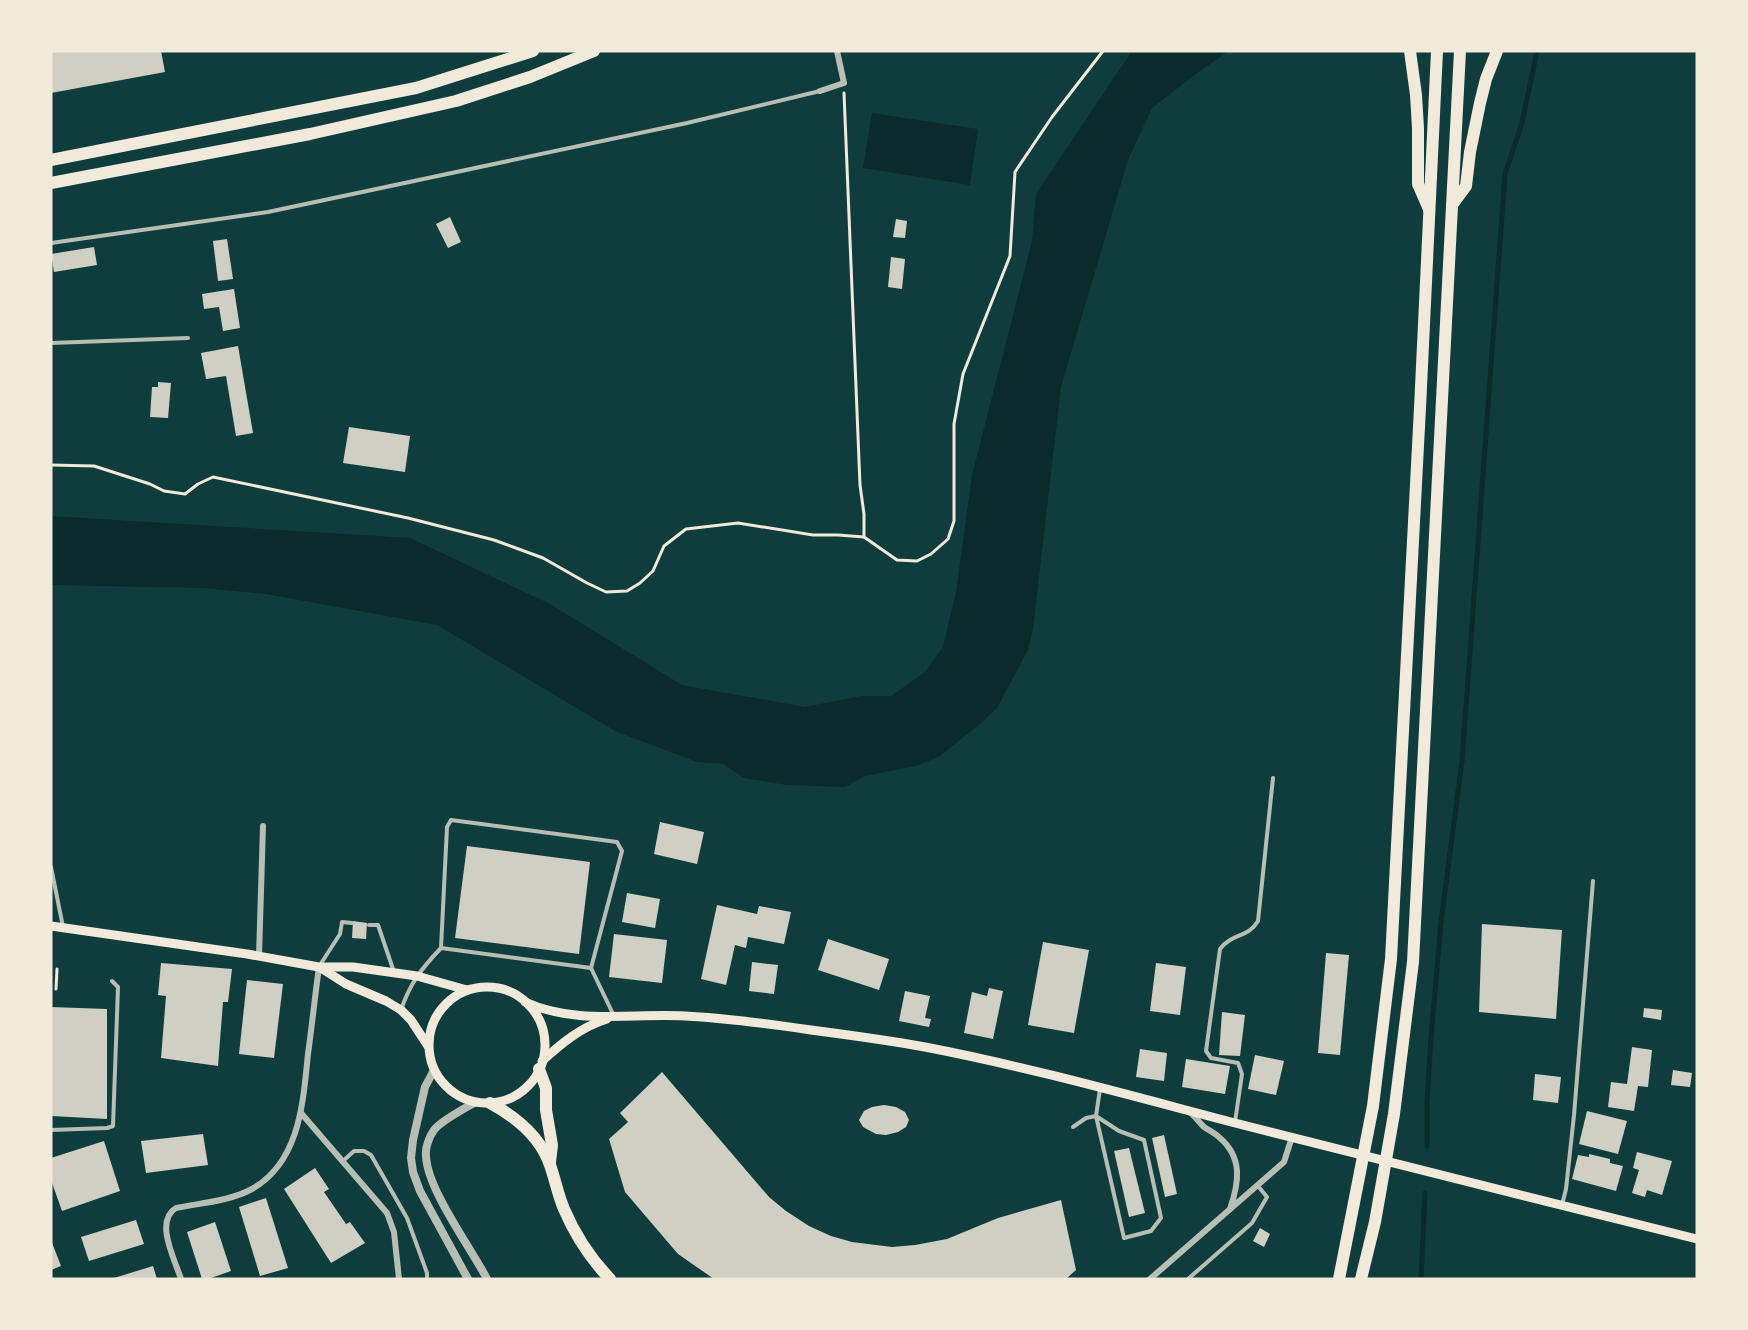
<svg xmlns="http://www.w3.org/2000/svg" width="1748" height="1330" font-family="Inter,sans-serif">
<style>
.water{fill:#0a2a2b}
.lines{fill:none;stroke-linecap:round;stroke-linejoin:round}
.stream{stroke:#0a2a2b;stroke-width:5}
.building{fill:#cfcfc3}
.path{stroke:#f1e9da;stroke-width:3}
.service{stroke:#b8beb3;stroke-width:4}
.minor{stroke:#b8beb3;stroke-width:6}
.tertiary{stroke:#b8beb3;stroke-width:8}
.secondary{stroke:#f1e9da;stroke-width:9}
.trunk{stroke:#f1e9da;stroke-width:12}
.motorway{stroke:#f1e9da;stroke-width:12}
</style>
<rect width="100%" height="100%" fill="#0f3d3e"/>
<!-- water -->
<g class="water">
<polygon points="1132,51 1229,51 1197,73 1152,108 1128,160 1061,387 1033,629 1028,650 997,708 981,723 940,756 919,765 865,776 845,787 787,785 744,778 723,764 697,762 617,732 437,625 266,594 202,588 51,585 51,516 410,538 550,604 682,685 805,707 861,696 891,696 925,672 943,647 956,592 972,475 1032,241 1036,194"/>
<polygon points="872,113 978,129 970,185 863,168"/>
</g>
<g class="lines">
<!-- stream -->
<g class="stream">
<polyline points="1427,1146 1427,1102 1431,1037 1441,922 1462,761 1505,174 1522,123 1537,51"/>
<polyline points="1421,1279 1425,1193"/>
</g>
</g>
<!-- building -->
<g class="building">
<polygon points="51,51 161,51 165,72 51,93"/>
<polygon points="450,217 461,242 448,248 436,224"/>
<polygon points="896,219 907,221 905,238 893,237"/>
<polygon points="227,239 233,279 218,281 213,241"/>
<polygon points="94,247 97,265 54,272 51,254"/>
<polygon points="891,257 905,259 902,289 888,287"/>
<polygon points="234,289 240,328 223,331 219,307 204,309 202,294"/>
<polygon points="238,346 253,433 236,436 226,376 206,379 201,353"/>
<polygon points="158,382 171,383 168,418 150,417 152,387 158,387"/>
<polygon points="349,427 410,436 405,472 343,463"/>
<polygon points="660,822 704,832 697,864 654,854"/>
<polygon points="467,846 590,862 579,954 455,938"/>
<polygon points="627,893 660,899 655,928 622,922"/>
<polygon points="717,905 757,914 759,906 791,912 784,944 748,937 746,948 735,945 726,985 701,979"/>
<polygon points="353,921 367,923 366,939 352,938"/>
<polygon points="1482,924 1562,930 1556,1019 1479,1012"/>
<polygon points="614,934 667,940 662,983 609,977"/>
<polygon points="828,939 889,959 879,990 818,970"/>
<polygon points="1043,942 1089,950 1074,1033 1028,1025"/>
<polygon points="1326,953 1349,955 1340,1055 1318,1053"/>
<polygon points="752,962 778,965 774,994 749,991"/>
<polygon points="161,963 232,969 228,1002 223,1002 218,1066 161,1058 166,996 158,995"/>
<polygon points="1156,963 1186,967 1180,1015 1150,1011"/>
<polygon points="247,980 283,984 274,1058 239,1054"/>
<polygon points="989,988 1003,991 993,1039 964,1033 972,992 987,996"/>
<polygon points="905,991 930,996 925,1018 931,1019 929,1027 899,1021"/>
<polygon points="51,1007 107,1009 107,1119 51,1116"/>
<polygon points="1644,1008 1662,1010 1661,1020 1643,1017"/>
<polygon points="1222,1012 1245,1015 1240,1056 1219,1055"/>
<polygon points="1632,1047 1652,1050 1648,1087 1638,1086 1634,1111 1608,1107 1611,1082 1627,1084"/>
<polygon points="1140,1049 1167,1053 1164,1081 1136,1077"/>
<polygon points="1255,1055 1284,1061 1276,1095 1248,1089"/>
<polygon points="1186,1059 1230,1066 1225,1094 1182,1087"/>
<polygon points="1673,1070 1692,1073 1690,1087 1671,1085"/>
<polygon points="662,1072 769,1197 786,1211 809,1226 831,1236 852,1242 892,1247 915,1245 947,1239 998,1218 1061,1200 1076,1270 1066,1279 714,1279 678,1254 625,1192 609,1139 628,1122 620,1113"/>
<polygon points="1535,1074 1561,1077 1558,1103 1533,1100"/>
<polygon points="884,1105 896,1107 905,1112 909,1120 906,1127 898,1132 886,1135 876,1134 863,1127 859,1120 864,1111 872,1107"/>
<polygon points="1587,1111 1627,1121 1618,1154 1579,1144"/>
<polygon points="203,1134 208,1165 146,1173 141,1141"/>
<polygon points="1164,1135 1177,1194 1165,1197 1152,1138"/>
<polygon points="104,1141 120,1191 62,1211 51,1180 51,1158"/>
<polygon points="1129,1148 1145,1213 1129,1217 1114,1151"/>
<polygon points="1637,1152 1672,1161 1662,1195 1647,1190 1645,1197 1632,1193 1639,1170 1633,1168"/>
<polygon points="1589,1154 1610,1159 1610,1163 1623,1166 1616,1191 1572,1179 1578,1155 1589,1157"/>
<polygon points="315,1168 329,1189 324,1192 346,1224 350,1222 365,1243 331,1263 284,1189"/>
<polygon points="266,1198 288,1268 260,1276 239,1207"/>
<polygon points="136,1220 144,1244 89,1261 81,1237"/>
<polygon points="215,1222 231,1271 208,1279 202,1279 187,1232"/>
<polygon points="1260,1228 1270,1234 1264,1247 1253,1241"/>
<polygon points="51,1240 61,1266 51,1270"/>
<polygon points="153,1266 157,1279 114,1279 114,1278"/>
</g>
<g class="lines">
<!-- path -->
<g class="path">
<polyline points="844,93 860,485 864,514 864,537"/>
<polyline points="51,465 94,466 150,484 164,491 185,494 198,484 213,477 408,518 494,540 543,558 587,583 606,592 627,591 640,583 653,571 664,546 686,529 738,523 813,535 838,535 864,537 897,560 917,561 931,554 948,539 954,521 954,424 963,374 1010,256 1015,172 1052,117 1103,51"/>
<polyline points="56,989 57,969"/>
</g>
<!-- service -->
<g class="service">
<polyline points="51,243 268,212 687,123 820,91"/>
<polyline points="51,343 188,338"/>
<polyline points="51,867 63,927"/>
<polyline points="369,925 378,925 394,972"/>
<polyline points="441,948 591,968"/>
<polyline points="320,965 340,934 342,922 352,923"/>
<path d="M401 1010C410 983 422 968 441 948L447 827 451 820 617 842 622 851 591 968 614 1016"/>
<path d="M1235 1122 1242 1074 1238 1063 1211 1058 1206 1051 1220 949C1232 933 1248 938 1258 921L1273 778"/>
<polyline points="1073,1127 1086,1118 1096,1116 1119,1131 1144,1140 1161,1218 1151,1231 1124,1238 1096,1116 1100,1089"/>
<polyline points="51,1130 107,1128 113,1126 118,987 112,981"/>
<polyline points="343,1161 354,1151 364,1151 371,1155 407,1218 427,1273 427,1279"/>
<polyline points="1562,1205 1566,1189 1574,1115 1593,881"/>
<polyline points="1188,1279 1252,1223 1267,1197 1258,1186"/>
</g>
<!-- minor -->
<g class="minor">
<polyline points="820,91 844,83 837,51"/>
<polyline points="259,956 263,826"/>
<polyline points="301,1113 387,1213 394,1232 399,1279"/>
<path d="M1191 1113C1195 1117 1200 1123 1204 1127 1210 1131 1215 1133 1220 1138 1243 1158 1239 1183 1230 1209"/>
<path d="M181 1279C175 1260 154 1221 176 1208 201 1203 230 1201 252 1189 300 1162 303 1102 308 1054 312 1025 315 996 319 967"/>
<polyline points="1150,1279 1284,1162 1292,1137"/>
</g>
<!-- tertiary -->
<g class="tertiary">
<polyline points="434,1070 425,1087 413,1140 411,1158 413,1172 420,1191 468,1279"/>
<path d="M476 1102C465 1108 441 1121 434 1130 429 1137 425 1148 426 1156 427 1189 471 1248 487 1279"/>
</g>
<!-- secondary -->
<g class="secondary">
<polyline points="51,926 247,954 319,967 353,967 417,976 467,990"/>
<polyline points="321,968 346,984 386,1001 401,1010 411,1020 428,1046"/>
<circle cx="487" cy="1045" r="58"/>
<path d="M525 1002C576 1025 631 1013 685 1016 727 1018 770 1024 811 1030 849 1035 887 1040 925 1047 1029 1067 1132 1096 1235 1123 1389 1163 1543 1200 1697 1239"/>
<path d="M542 1061C562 1043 581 1027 607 1019"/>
</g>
<!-- trunk -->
<g class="trunk">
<polyline points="51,160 416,88 533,51"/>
<polyline points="51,183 310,134 456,101 530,77 594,51"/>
<polyline points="539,1069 546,1088 546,1110 552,1145 550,1162"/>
<path d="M490 1103C516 1117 540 1136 550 1165 555 1179 558 1195 564 1209 575 1235 591 1259 610 1279"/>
<polyline points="1339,1279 1373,1106 1391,959 1420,408 1437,51"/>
<polyline points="1361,1279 1375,1222 1394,1114 1413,962 1460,51"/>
</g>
<!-- motorway -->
<g class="motorway">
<polyline points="1410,51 1416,95 1418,128 1418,184 1429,209"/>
<polyline points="1452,205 1466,186 1470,152 1480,103 1486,79 1497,51"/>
</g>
</g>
<!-- border -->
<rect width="1748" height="1330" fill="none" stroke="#f1e9da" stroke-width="105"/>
</svg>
